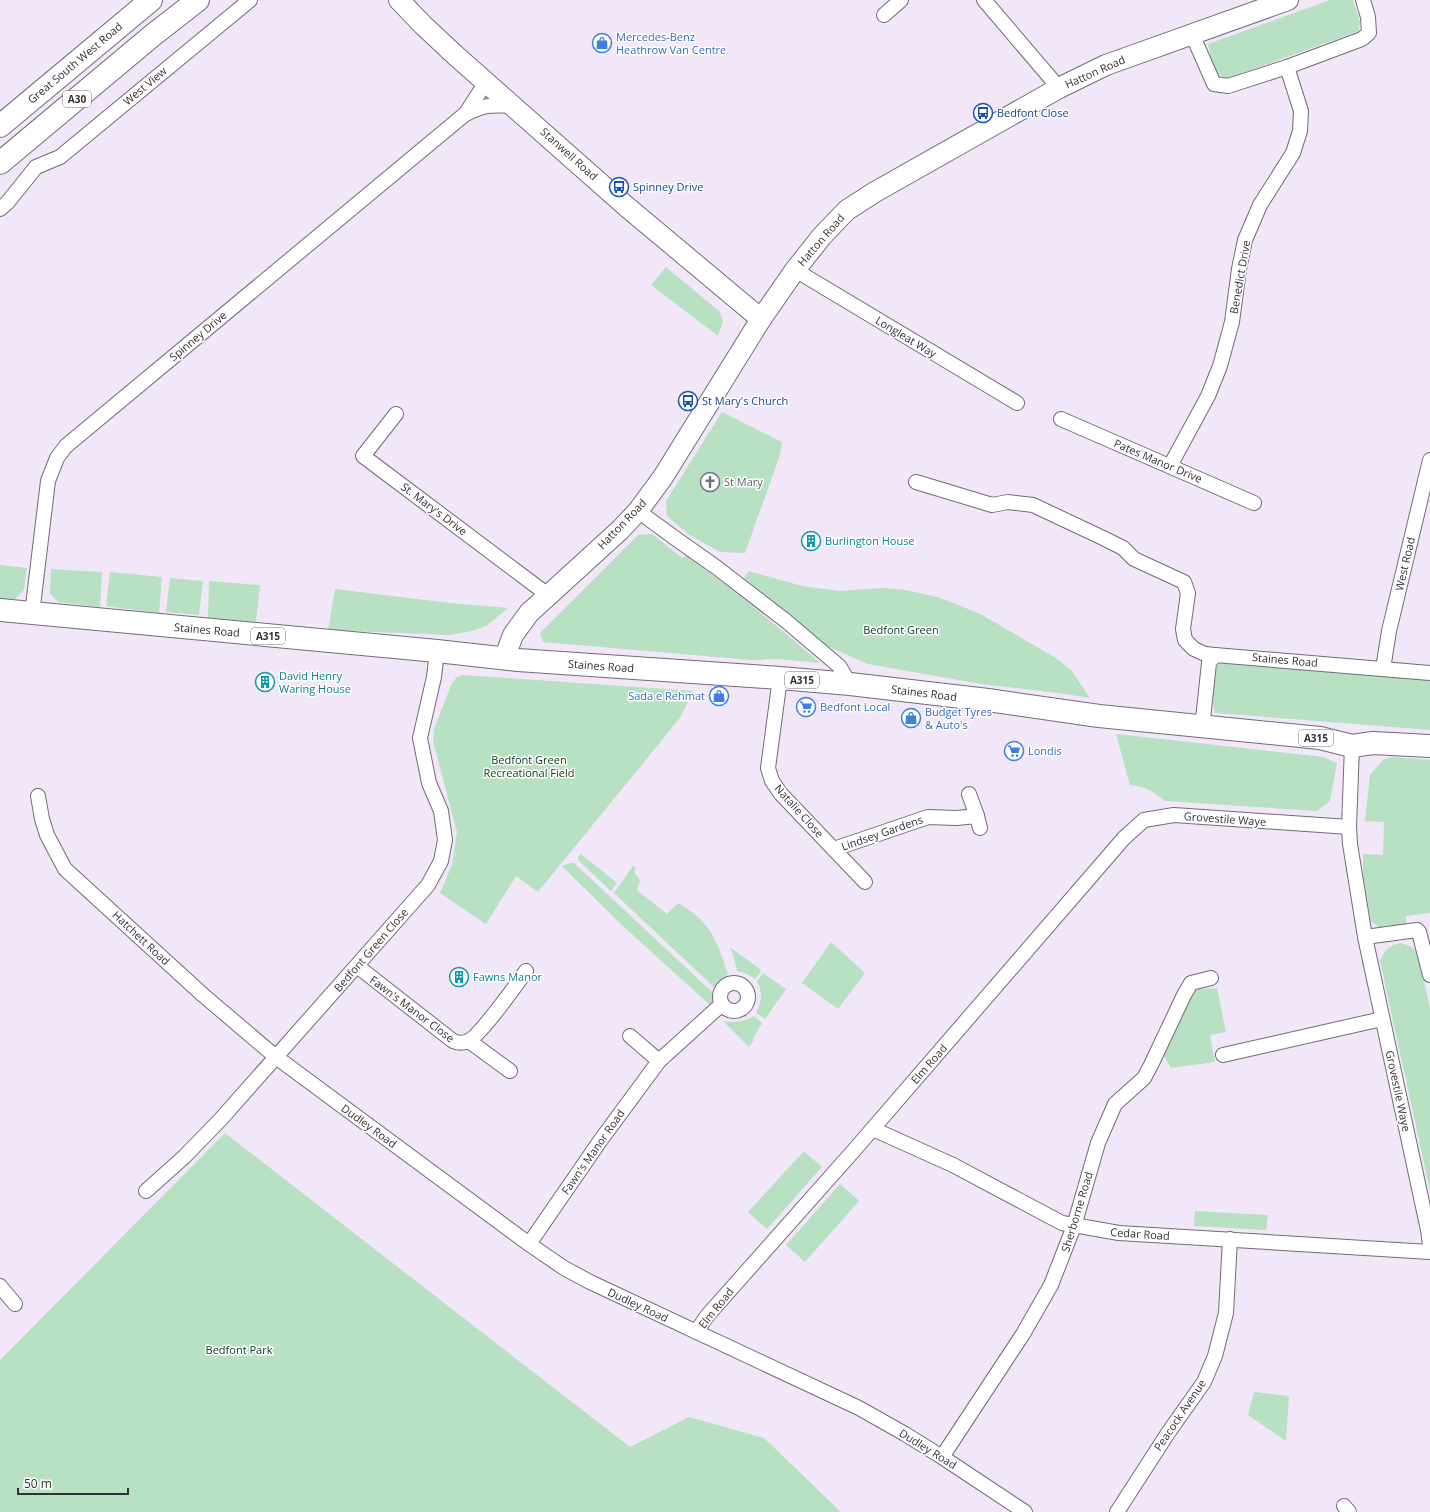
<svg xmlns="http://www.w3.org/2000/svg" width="1430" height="1512" font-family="'Open Sans',sans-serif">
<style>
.green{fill:#b7e1c2}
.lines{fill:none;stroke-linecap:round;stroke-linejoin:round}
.street-casing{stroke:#736a79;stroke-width:16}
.secondary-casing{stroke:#736a79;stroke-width:22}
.primary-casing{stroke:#736a79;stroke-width:24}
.highway-casing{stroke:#736a79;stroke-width:24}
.street{stroke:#fff;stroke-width:14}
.secondary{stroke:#fff;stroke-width:20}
.primary{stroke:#fff;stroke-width:22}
.highway{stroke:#fff;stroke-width:22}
.labels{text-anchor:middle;stroke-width:3;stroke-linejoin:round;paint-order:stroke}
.shield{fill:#fff;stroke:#716e73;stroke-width:1}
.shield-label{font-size:10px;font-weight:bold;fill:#343037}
.shop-label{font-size:11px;fill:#366cbe;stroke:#fff;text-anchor:start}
.street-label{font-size:11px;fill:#343037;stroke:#fff}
.transit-label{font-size:11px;fill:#164399;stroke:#fff;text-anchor:start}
.worship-label{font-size:11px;fill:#5b616d;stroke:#fff;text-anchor:start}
.culture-label{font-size:11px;fill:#0d838f;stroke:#fff;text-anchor:start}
.park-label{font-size:11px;fill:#08371b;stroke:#fff}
</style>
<rect width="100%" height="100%" fill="#f1e7f8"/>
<!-- green -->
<g class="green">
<polygon points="1330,0 1353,0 1360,22 1359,31 1226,79 1214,71 1208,44"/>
<polygon points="666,267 720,312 723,321 718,336 651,285"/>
<polygon points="722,412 782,442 780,455 745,553 720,552 688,534 667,516 666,501"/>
<path d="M652 534 681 557 683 558 686 555C733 590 777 625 820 663L778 659 751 660 543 642 540 634 542 631 638 535Z"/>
<polygon points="0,565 27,568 24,590 14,600 0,598"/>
<polygon points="51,569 102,572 100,607 58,602 50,593"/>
<polygon points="749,571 802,586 839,591 883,588 905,590 934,596 954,603 984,616 1056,658 1071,670 1090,698 1058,693 981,684 868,664 820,643 744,578"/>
<polygon points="110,572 162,577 159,613 106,606"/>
<polygon points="170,578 203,581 199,615 166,612"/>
<polygon points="209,581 260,585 256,622 208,618"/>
<polygon points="335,589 450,603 508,608 486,626 472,631 450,635 328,630"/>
<path d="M1236 660 1430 680V730L1215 713C1210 698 1210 678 1219 664Z"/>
<polygon points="463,675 694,691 679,719 538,892 516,876 486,924 440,893 452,865 457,832 433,741 434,729 452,683 457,677"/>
<path d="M1116 734 1323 757 1337 763 1330 801 1317 811 1165 801C1152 791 1147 787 1130 785Z"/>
<polygon points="1394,757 1430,760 1430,913 1406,916 1406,926 1382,929 1371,921 1363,874 1363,854 1383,855 1384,822 1365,821 1370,775 1384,759"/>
<polygon points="581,854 617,883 611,891 578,860 578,857"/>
<polygon points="570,863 574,863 713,993 713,1000 711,1006 624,927 562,866"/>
<path d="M633 866 636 868 634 872 640 880 637 890 667 914 678 903C685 907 692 912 698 917 715 932 721 954 728 974L715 988 614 893Z"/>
<polygon points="831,942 865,973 838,1009 802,983"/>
<path d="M1401 943 1412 947 1418 953 1430 1009V1191L1380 961C1385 950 1388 946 1401 943Z"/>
<polygon points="731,948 760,969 761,972 755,979 745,973 737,971 732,951 730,949"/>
<path d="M763 973 786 989 765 1019 756 1013C762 1001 763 993 757 981Z"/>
<polygon points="1217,988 1226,1032 1210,1035 1215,1062 1171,1068 1163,1054 1191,994 1198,989"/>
<path d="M754 1016 762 1023 753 1039 754 1040 749 1047 723 1021C735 1023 743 1022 754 1016Z"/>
<polygon points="225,1133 630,1447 689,1417 764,1438 841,1512 0,1512 0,1360"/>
<polygon points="804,1151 822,1167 767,1229 748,1212"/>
<polygon points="840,1184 859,1201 805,1262 786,1245"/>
<polygon points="1195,1211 1268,1215 1266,1230 1194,1226"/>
<polygon points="1254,1392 1289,1396 1286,1441 1248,1415"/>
</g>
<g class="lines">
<defs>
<g id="street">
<polyline points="984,0 1059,88"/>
<polyline points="884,15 901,0"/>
<polyline points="1192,34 1214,84 1228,86 1287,67 1362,39 1369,33 1368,17 1363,0"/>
<polyline points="466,113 486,82"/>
<polyline points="0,209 7,203 36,167 60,157 250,0"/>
<polyline points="795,270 1017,403"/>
<polyline points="396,414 363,456 548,595"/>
<polyline points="1061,419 1254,503"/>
<polyline points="1170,466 1208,396 1220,366 1232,322 1239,269 1245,240 1260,205 1293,153 1300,131 1301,111 1287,67"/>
<polyline points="916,482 992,505 1008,502 1033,505 1103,538 1123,548 1134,559 1184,582 1188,593 1183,629 1185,640 1194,649 1205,654 1215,655"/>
<polyline points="638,511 679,541 716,567 786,621 839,666 850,684"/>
<path d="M32 614 48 481 57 458 66 446 464 115C485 104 491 105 514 106"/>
<polyline points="1383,669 1389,631 1430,460"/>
<polyline points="780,678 768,768 772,781 781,794 865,882"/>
<polyline points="1202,728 1209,663 1215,655 1430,673"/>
<polyline points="1352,746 1349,827 1350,844 1365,937 1428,1230 1430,1245"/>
<polyline points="969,794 977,816"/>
<polyline points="38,796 42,819 47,835 65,869 203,995 276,1057 529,1244 564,1268 590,1282 859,1408 905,1434 942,1457 1025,1512"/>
<polyline points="834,849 928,817 956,818 977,816 980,828"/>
<polyline points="1365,937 1417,930 1419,932 1430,975"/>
<path d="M357 966 453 1041C458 1043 463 1044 468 1041 479 1037 517 984 526 971"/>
<circle cx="734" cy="997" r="14"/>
<polyline points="630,1036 659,1061"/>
<polyline points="469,1041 510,1071"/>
<polyline points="1223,1055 1382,1019"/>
<polyline points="873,1129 953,1165 1062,1223 1119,1233 1430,1252"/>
<polyline points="146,1191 184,1157 221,1119 428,885 441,861 445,840 441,811 429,783 420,738 434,677 437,651"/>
<polyline points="529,1244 600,1141 659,1061 722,1004"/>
<polyline points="0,1286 15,1304"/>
<polyline points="696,1332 707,1316 856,1148 1124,838 1144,820 1174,815 1349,827"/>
<polyline points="942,1457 1023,1334 1051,1285 1074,1226 1098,1143 1115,1104 1144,1078 1151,1065 1184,995 1191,983 1211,978"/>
<polyline points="1344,1506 1349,1512"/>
<polyline points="1117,1512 1168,1433 1204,1382 1215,1356 1226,1313 1230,1239"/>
</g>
<g id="secondary">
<polyline points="399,0 423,25 455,55 627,207 761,319"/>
<polyline points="504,659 513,635 529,613 620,530 638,511 663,477 761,319 795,270 822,236 847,210 875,192 1059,88 1106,65 1288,0"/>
</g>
<polyline id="primary" points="0,610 437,651 518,660 780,678 850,684 988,700 1099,716 1320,738 1352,746 1373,743 1430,746"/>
<g id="highway">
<polyline points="0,126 151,0"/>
<polyline points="0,163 153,35 198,0"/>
</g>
</defs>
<!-- street casing -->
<use href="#street" class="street-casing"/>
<!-- secondary casing -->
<use href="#secondary" class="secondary-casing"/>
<!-- primary casing -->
<use href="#primary" class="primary-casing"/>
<!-- highway casing -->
<use href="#highway" class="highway-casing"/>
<!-- street -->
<use href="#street" class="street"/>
<!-- secondary -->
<use href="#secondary" class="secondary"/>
<!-- primary -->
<use href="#primary" class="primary"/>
<!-- highway -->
<use href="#highway" class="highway"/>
</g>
<!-- icons -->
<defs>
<symbol id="shop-ring" viewBox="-11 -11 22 22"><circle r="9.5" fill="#fff" stroke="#3f7fe0" stroke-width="1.5"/><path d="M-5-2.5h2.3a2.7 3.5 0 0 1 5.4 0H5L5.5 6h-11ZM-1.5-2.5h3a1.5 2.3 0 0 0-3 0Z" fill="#3f7fe0"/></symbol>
<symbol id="bus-ring" viewBox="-11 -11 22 22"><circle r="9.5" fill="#fff" stroke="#1a4fb4" stroke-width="1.5"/><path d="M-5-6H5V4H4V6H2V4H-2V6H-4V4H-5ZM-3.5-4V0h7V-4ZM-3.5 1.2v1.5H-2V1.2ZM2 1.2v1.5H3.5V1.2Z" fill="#1a4fb4"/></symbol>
<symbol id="church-ring" viewBox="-11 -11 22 22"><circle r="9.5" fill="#fff" stroke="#6b7280" stroke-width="1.5"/><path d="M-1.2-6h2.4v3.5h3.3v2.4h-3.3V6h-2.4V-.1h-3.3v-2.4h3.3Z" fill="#6b7280"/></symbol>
<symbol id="building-ring" viewBox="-11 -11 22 22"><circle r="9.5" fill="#fff" stroke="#0f9aa8" stroke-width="1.5"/><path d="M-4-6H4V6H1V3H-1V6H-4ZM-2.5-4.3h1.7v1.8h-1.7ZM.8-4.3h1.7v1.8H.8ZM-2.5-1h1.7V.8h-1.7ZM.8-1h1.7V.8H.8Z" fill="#0f9aa8"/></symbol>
<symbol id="supermarket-ring" viewBox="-11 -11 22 22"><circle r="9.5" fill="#fff" stroke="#3f7fe0" stroke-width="1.5"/><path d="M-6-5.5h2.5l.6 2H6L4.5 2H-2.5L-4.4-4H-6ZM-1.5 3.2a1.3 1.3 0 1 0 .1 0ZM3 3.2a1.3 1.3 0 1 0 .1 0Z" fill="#3f7fe0"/></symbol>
</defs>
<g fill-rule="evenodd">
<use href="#shop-ring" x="591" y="32" width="22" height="22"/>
<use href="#bus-ring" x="972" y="102" width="22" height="22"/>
<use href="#bus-ring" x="608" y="176" width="22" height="22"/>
<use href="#bus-ring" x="677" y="390" width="22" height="22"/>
<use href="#church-ring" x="699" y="471" width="22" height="22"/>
<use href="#building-ring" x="800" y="530" width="22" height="22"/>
<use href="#building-ring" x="254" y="671" width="22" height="22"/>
<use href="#shop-ring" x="708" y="685" width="22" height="22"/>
<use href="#supermarket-ring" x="795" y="696" width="22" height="22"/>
<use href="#shop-ring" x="900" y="707" width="22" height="22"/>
<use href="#supermarket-ring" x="1003" y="740" width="22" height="22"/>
<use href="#building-ring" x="448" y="966" width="22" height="22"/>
</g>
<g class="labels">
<!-- shield labels -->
<g class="shield">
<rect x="63" y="91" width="28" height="16" rx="3"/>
<rect x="251" y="628" width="34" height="16" rx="3"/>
<rect x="785" y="672" width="34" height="16" rx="3"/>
<rect x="1299" y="730" width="34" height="16" rx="3"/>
</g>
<g class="shield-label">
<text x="77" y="103">A30</text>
<text x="268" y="640">A315</text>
<text x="802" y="684">A315</text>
<text x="1316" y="742">A315</text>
</g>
<!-- shop labels -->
<g class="shop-label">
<text x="616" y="41">Mercedes-Benz<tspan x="616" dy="13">Heathrow Van Centre</tspan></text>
<text x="705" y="700" text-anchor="end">Sada e Rehmat</text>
<text x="820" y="711">Bedfont Local</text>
<text x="925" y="716">Budget Tyres<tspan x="925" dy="13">&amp; Auto's</tspan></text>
<text x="1028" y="755">Londis</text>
</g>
<!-- street labels -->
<g class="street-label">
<text transform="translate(75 63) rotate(-40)" y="4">Great South West Road</text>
<text transform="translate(1095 72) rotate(-24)" y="4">Hatton Road</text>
<text transform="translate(145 86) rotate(-40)" y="4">West View</text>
<text transform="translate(569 154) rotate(42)" y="4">Stanwell Road</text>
<text transform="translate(821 240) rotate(-49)" y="4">Hatton Road</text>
<text transform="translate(1240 277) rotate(-80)" y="4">Benedict Drive</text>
<text transform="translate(198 336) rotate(-40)" y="4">Spinney Drive</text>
<text transform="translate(906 337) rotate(31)" y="4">Longleat Way</text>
<text transform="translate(1158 461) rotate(23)" y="4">Pates Manor Drive</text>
<text transform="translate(434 509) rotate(37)" y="4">St. Mary's Drive</text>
<text transform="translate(622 524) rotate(-46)" y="4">Hatton Road</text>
<text transform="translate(1405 564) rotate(-77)" y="4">West Road</text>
<text transform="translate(207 630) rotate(5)" y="4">Staines Road</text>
<text transform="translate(1285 660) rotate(5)" y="4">Staines Road</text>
<text transform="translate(601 666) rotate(4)" y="4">Staines Road</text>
<text transform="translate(924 693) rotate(7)" y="4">Staines Road</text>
<text transform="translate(799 811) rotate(48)" y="4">Natalie Close</text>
<text transform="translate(1225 819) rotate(4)" y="4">Grovestile Waye</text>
<text transform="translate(882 833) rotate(-19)" y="4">Lindsey Gardens</text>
<text transform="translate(141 938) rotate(43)" y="4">Hatchett Road</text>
<text transform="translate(371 950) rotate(-49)" y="4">Bedfont Green Close</text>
<text transform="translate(412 1009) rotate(37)" y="4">Fawn's Manor Close</text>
<text transform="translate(929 1064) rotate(-49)" y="4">Elm Road</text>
<text transform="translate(1398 1091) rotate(78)" y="4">Grovestile Waye</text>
<text transform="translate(369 1126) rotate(36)" y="4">Dudley Road</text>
<text transform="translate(593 1152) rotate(-55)" y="4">Fawn's Manor Road</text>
<text transform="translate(1077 1212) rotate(-73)" y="4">Sherborne Road</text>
<text transform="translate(1140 1234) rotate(4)" y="4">Cedar Road</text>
<text transform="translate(638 1305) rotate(25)" y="4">Dudley Road</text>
<text transform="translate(716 1308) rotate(-51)" y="4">Elm Road</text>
<text transform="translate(1180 1415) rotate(-56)" y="4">Peacock Avenue</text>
<text transform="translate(928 1449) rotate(32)" y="4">Dudley Road</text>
</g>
<!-- transit labels -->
<g class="transit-label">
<text x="997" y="117">Bedfont Close</text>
<text x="633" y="191">Spinney Drive</text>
<text x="702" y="405">St Mary's Church</text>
</g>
<!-- worship labels -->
<g class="worship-label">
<text x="724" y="486">St Mary</text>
</g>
<!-- culture labels -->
<g class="culture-label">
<text x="825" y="545">Burlington House</text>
<text x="279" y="680">David Henry<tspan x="279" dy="13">Waring House</tspan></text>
<text x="473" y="981">Fawns Manor</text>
</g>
<!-- park labels -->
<g class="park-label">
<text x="901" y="634">Bedfont Green</text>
<text x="529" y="764">Bedfont Green<tspan x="529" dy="13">Recreational Field</tspan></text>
<text x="239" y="1354">Bedfont Park</text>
</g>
</g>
<!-- scale -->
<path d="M18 1488v6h110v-6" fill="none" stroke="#343037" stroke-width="2"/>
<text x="24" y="1488" font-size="12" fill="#343037" stroke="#ffffff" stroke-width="3" paint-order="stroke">50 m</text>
</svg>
